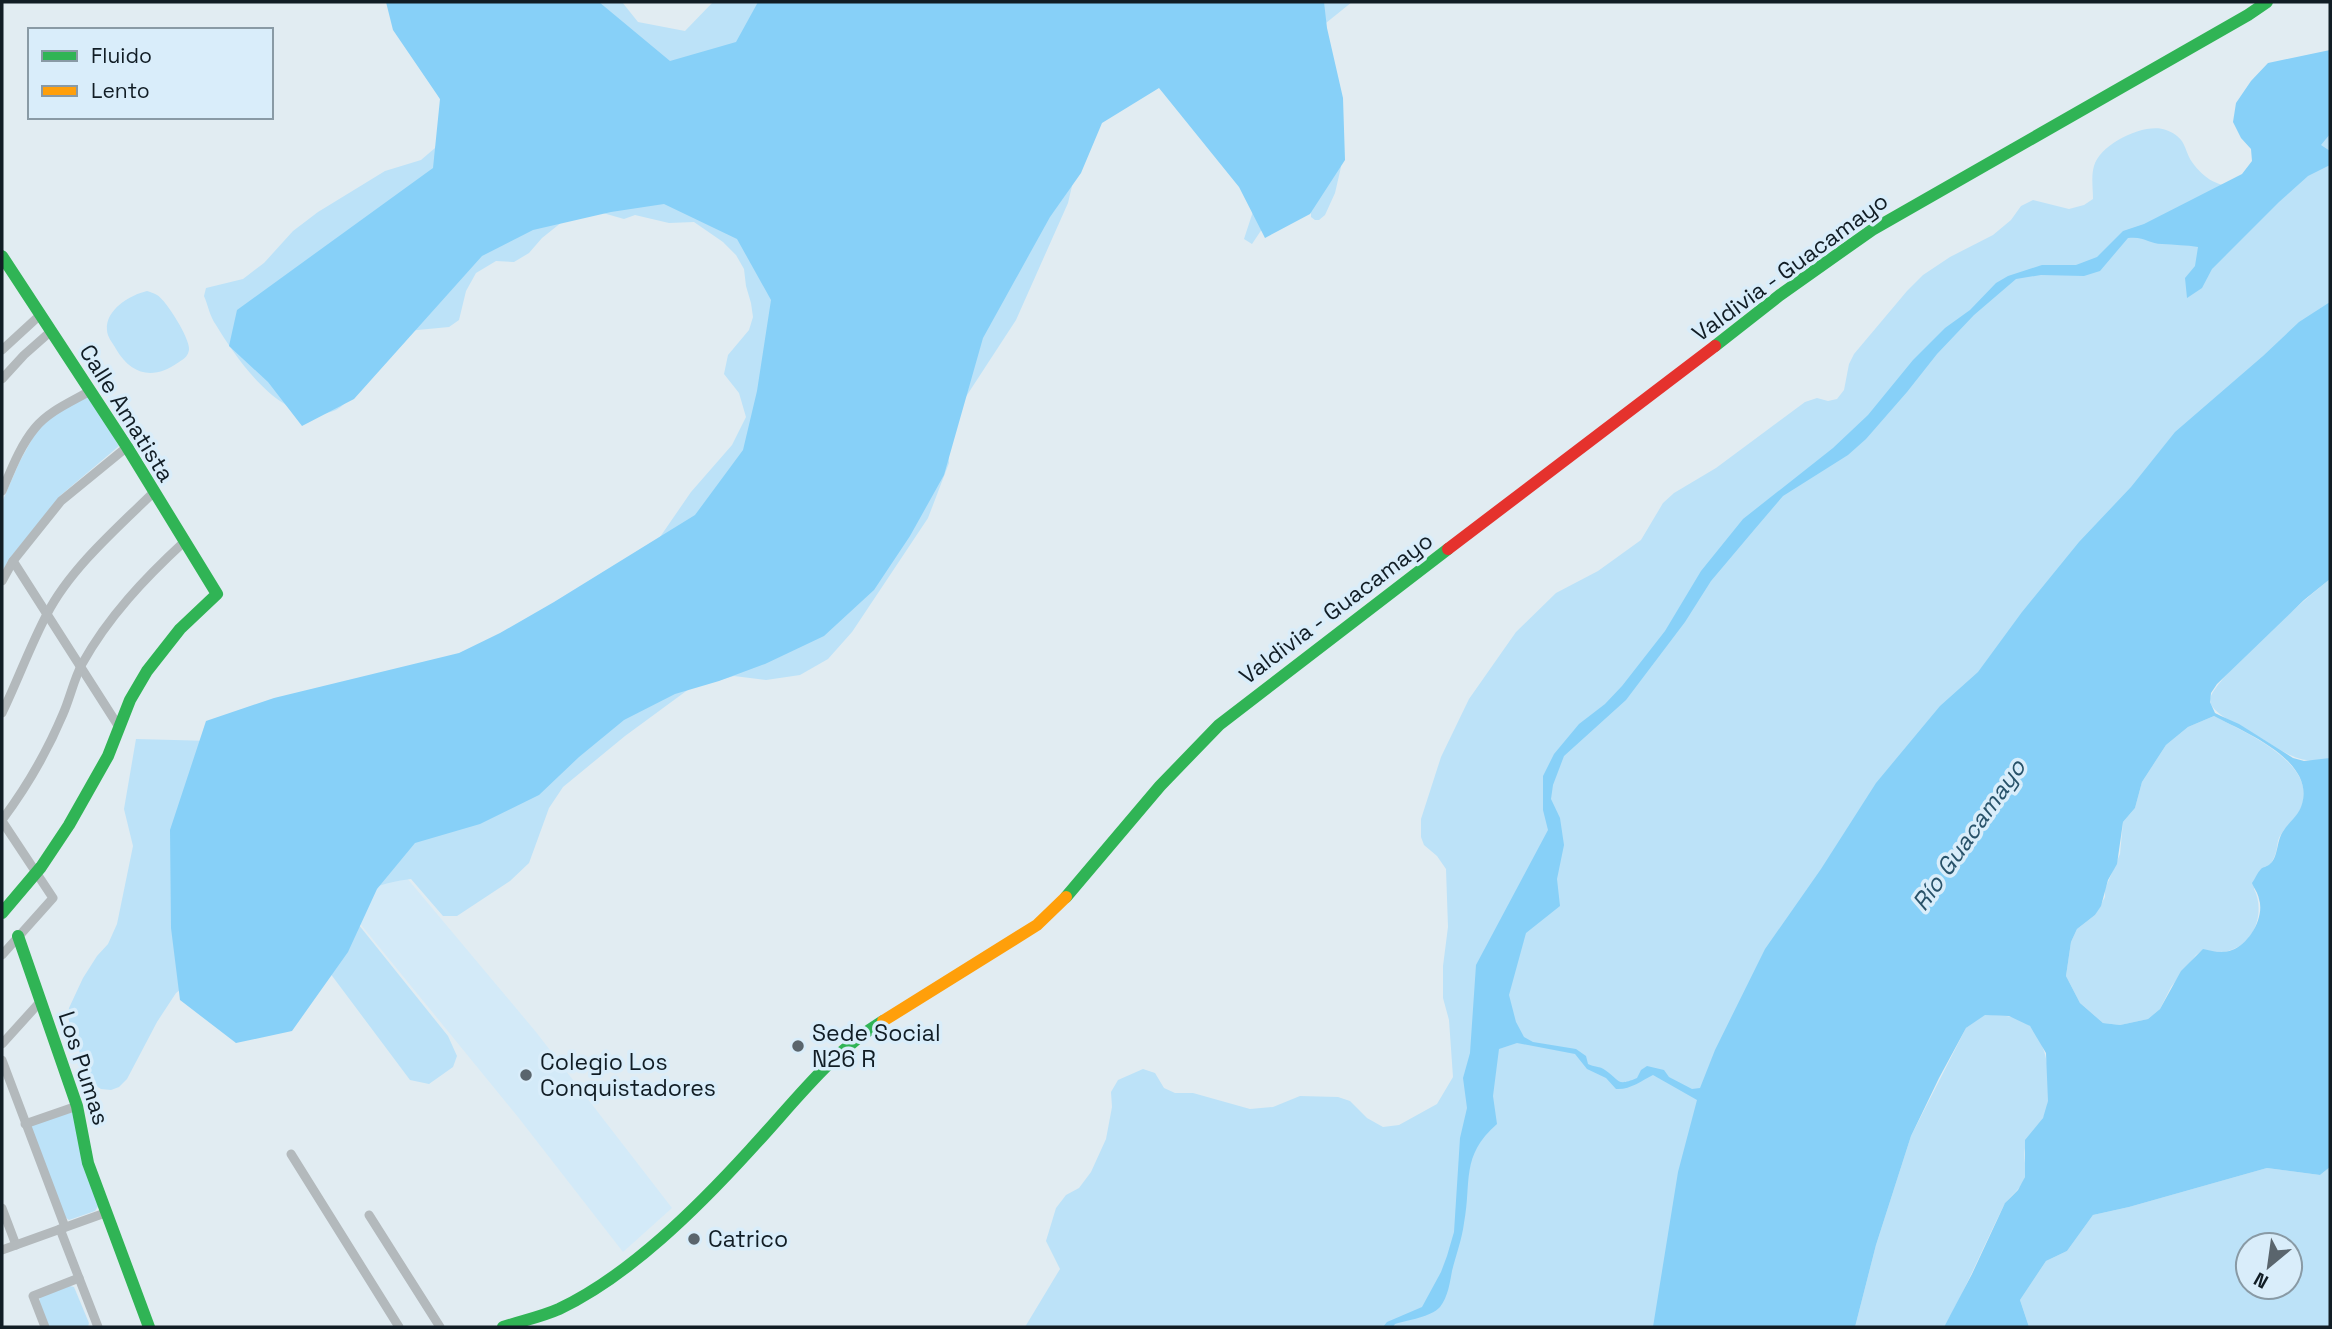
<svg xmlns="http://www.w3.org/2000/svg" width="2332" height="1329" font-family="'Space Grotesk',sans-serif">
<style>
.built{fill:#d3eaf8}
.green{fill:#bce2f8;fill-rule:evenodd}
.water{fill:#87d0f8;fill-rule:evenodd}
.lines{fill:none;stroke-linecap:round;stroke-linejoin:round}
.street{stroke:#b3b9bc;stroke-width:9}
.fast{stroke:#30b455;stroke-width:12}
.slow{stroke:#ff9f0a;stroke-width:12}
.jam{stroke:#e5322d;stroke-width:12}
.poi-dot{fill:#5a656d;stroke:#d9edfa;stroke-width:2.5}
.labels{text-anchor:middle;stroke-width:7;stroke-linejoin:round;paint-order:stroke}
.street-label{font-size:23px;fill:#111d25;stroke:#d9edfa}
.poi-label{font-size:23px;fill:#111d25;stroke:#d9edfa;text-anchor:start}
.water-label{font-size:24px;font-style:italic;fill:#285269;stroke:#d9edfa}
</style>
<rect width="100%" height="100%" fill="#e1ecf2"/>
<!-- built -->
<polygon class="built" points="401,871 536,1032 672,1208 623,1252 518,1117 344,904"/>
<!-- green -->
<g class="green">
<path d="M388 2H622L638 22 685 31 713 2H1352L1316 31 1343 138 1341 167 1335 193 1325 215 1319 220H1315L1311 217V197L1264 226 1252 244 1244 239 1261 187 1144 71 1083 139 1068 203 1016 320 954 415 947 434 949 463 928 518 852 632 828 659 800 675 766 680 734 676 689 689 625 736 563 787 549 808 529 863 510 881 457 916H443L411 879C381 883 367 889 342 904L448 1036 457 1056 453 1067 429 1084 410 1080 315 953 195 978 176 993 157 1022 127 1079 119 1087 111 1090 101 1089 93 1084 88 1077 68 1018 69 1008 83 978 97 956 108 944 117 924 133 846 124 809 136 739 212 741 490 695 600 601 660 537 691 492 732 445 746 417 739 393 724 374 728 355 749 330 753 317 751 303 746 286 744 269 736 255 723 242 694 222 669 223 635 215 624 219 603 213 562 222 542 238 529 253 514 262 496 261 476 273 466 291 459 320 449 327 407 331C395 346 350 404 336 410 286 432 238 361 216 325 210 317 208 305 204 296L206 288 243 279 264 263 293 231 318 212 385 171 421 160 435 148 440 135 441 101Z"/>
<path d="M2330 67V313L1665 1327H1025L1060 1269 1046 1241 1056 1208 1066 1195 1079 1188 1091 1172 1106 1139 1112 1107 1111 1092 1118 1080 1143 1069 1155 1073 1164 1088 1175 1093H1193L1250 1109 1273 1107 1300 1096 1338 1097 1350 1101 1367 1118 1383 1127 1399 1125 1437 1104 1453 1077 1449 1020 1443 998V966L1448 927 1446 869 1437 856 1424 845 1421 837V819L1441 757 1469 699 1516 632 1556 593 1598 571 1641 540 1663 503 1674 493 1716 468 1805 402 1817 398 1828 401 1837 399 1844 390 1849 364 1854 354 1907 291 1923 275 1950 257 1993 235 2011 220 2021 206 2033 200 2069 209 2084 205 2093 199C2093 189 2091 176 2094 166 2100 144 2145 122 2166 130 2187 138 2183 148 2192 162 2207 183 2224 189 2248 186Z"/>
<path d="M147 291C150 292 154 293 157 295 166 300 191 340 189 350 188 356 184 359 179 362 154 380 132 376 116 349 113 343 107 337 107 330 105 310 130 295 147 291Z"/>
<polygon points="89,396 119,446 61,495 10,558 2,571 2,502 20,461 36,432 53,415"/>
<path d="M2330 579V758C2302 767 2284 752 2261 738 2248 730 2212 715 2210 701 2208 683 2311 594 2330 579Z"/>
<path d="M2214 716C2244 732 2316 762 2302 805 2298 818 2286 825 2280 836 2277 841 2278 845 2276 852 2273 864 2261 878 2254 889 2265 910 2256 942 2231 950 2222 954 2213 951 2203 950L2196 955 2171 987 2160 1009 2148 1019 2120 1025 2103 1023 2080 1003 2066 976 2071 942 2077 929 2095 915 2105 897V889L2120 854 2123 822 2135 808 2142 782 2166 745 2188 727Z"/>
<path d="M1984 1015C2000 1015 2018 1015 2030 1026 2049 1044 2055 1095 2043 1118 2037 1128 2030 1133 2026 1145 2022 1155 2027 1166 2025 1177 2022 1189 2009 1196 2003 1207 1983 1247 1966 1289 1944 1327H1855L1876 1245 1911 1136 1966 1028Z"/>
<polygon points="72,1112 74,1114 99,1205 95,1211 69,1220 65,1217 30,1128 32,1124"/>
<path d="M2330 1167V1327H2029L2020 1300 2046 1261 2067 1251 2093 1215 2129 1207 2267 1168 2320 1175ZM2248 1245H2290V1287H2248Z"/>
<polygon points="70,1286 74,1287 89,1323 88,1327 48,1327 39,1302 40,1297"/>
</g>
<!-- water -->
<g class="water">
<polygon points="386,2 599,2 670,61 736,42 758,2 1324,2 1327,28 1343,98 1345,160 1310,214 1265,238 1239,187 1159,88 1102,123 1081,173 1050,217 983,338 944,475 910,536 874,590 824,636 765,664 719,681 675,694 624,720 579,757 539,795 480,824 415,843 377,889 348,952 292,1031 236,1043 180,1000 171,928 170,830 206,721 274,698 459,653 500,633 554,602 695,515 743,450 757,391 771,300 737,239 664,204 611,212 533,230 482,256 354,399 302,426 268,382 229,346 237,310 433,168 440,99 393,30"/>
<path d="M2330 50V134L2321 145 2330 151V165L2308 176 2279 202 2212 269 2202 288 2187 298 2185 278 2195 266 2198 247C2186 245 2175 245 2162 244 2149 244 2145 236 2128 238L2100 271 2084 276 2041 275 2016 279 1974 315 1937 354 1907 392 1866 439 1848 455 1783 496 1754 530 1711 581 1685 622 1626 700 1564 756 1553 785 1551 799 1560 818 1564 845 1557 879 1560 906 1526 933 1509 995 1516 1022 1524 1037 1533 1042 1576 1049 1586 1056 1588 1064C1594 1067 1600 1066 1605 1070 1620 1080 1616 1087 1637 1078L1641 1070 1647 1066 1664 1070 1669 1077 1692 1089 1700 1088 1715 1050 1765 949 1821 869 1876 783 1940 706 1978 672 2022 612 2079 542 2131 487 2175 432 2263 356 2299 322 2330 302V579L2304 600 2217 684 2211 693 2210 702 2215 713 2221 716 2239 724 2293 758 2304 761 2330 758V1167L2320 1175 2267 1168 2129 1207 2093 1215 2067 1251 2046 1261 2020 1300 2029 1327H1944L1972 1274 2005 1203 2018 1190 2025 1177V1140L2043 1118 2048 1101 2046 1053 2030 1026 2009 1016 1985 1015 1966 1028 1939 1078 1911 1136 1876 1245 1855 1327H1653L1678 1172 1697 1100 1653 1075C1641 1081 1630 1090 1616 1089L1606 1078 1587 1069 1575 1054 1517 1043 1499 1049 1493 1096 1497 1124C1460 1156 1472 1182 1464 1223 1462 1239 1456 1255 1452 1271 1450 1282 1448 1297 1440 1307 1431 1317 1408 1320 1395 1324L1393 1327H1383L1387 1322 1422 1307 1441 1272 1447 1256 1454 1232 1460 1138 1467 1108 1463 1078 1470 1053 1476 965 1548 830 1543 810V776L1554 754 1579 724 1605 704 1622 686 1665 631 1701 571 1743 519 1833 448 1868 415 1913 360 1945 328 1970 310 1996 283 2008 276 2042 265H2076L2097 257 2123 231 2144 224 2242 174 2252 161 2251 149 2241 138 2233 122 2236 103 2251 81 2268 63ZM2214 716C2244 732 2315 760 2302 804 2299 815 2290 821 2284 830 2276 840 2279 856 2270 864 2267 867 2263 867 2261 869 2257 873 2255 879 2252 883 2254 888 2258 893 2259 899 2265 917 2249 944 2232 950 2222 954 2213 951 2203 949L2181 971 2160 1009 2148 1019 2120 1025 2103 1023 2080 1003 2066 976 2071 942 2077 929 2095 915 2101 906 2108 880 2117 864 2123 822 2135 808 2142 782 2166 745 2188 727Z"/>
</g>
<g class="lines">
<!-- street -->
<g class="street">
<polyline points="2,350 39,316"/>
<polyline points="2,379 24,355 50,332"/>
<path d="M2 491C11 470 20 446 35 428 49 411 71 402 90 391"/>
<polyline points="13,561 119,727"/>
<polyline points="2,581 13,561 61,501 127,447"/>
<path d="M2 713C18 680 30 646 47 614 70 569 117 528 153 493"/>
<path d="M2 820C26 788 47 752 63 714 70 698 74 679 82 664 108 617 145 578 184 542"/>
<polyline points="2,821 53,898 2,955"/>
<polyline points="2,1044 40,1002"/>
<polyline points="2,1060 65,1227"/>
<polyline points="25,1124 77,1106"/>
<polyline points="291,1154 399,1327"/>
<polyline points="2,1208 16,1245"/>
<polyline points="369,1215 440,1327"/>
<polyline points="60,1229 98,1327"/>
<polyline points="2,1250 105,1213"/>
<polyline points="45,1327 33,1296 79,1278"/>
</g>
<!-- fast -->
<g class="fast">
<polyline points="2,256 127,447 217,594 180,629 147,671 130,700 108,756 69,825 41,867 2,913"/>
<polyline points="1715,346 1780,295 1872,230 2248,15 2267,2"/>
<polyline points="1066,897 1160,786 1219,725 1448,549"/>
<polyline points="18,936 77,1106 88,1163 149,1327"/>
<path d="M503 1327C521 1321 541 1317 559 1309 629 1276 698 1207 750 1150 793 1104 829 1054 883 1021"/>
</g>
<!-- slow -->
<polyline class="slow" points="883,1021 1037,925 1066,897"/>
<!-- jam -->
<polyline class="jam" points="1448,549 1715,346"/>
</g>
<!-- markers -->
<g class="poi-dot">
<circle cx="798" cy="1046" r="7"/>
<circle cx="526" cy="1075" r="7"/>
<circle cx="694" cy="1239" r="7"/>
</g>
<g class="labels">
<!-- street labels -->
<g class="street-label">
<text transform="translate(1790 267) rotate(-36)" y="8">Valdivia - Guacamayo</text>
<text transform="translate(127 413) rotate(58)" y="8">Calle Amatista</text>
<text transform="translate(1336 608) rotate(-37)" y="8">Valdivia - Guacamayo</text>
<text transform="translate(84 1068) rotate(72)" y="8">Los Pumas</text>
</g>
<!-- poi labels -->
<g class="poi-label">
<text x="812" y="1041">Sede Social<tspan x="812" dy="26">N26 R</tspan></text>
<text x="540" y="1070">Colegio Los<tspan x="540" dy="26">Conquistadores</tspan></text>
<text x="708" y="1247">Catrico</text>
</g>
<!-- water labels -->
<g class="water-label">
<text transform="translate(1969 835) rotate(-55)" y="8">Río Guacamayo</text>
</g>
</g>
<!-- border -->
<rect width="2332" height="1329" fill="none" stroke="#111d25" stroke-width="7"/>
<!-- legend -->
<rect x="28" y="28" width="245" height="91" fill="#d9edfa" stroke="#899aa5" stroke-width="2"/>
<rect x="42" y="51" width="35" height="10" fill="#30b455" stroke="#899aa5" stroke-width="2"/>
<text x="91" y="63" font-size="21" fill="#111d25">Fluido</text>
<rect x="42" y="86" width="35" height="10" fill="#ff9f0a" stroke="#899aa5" stroke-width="2"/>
<text x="91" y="98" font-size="21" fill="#111d25">Lento</text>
<!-- north arrow -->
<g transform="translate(2269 1266) rotate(209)"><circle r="33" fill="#d9edfa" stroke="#899aa5" stroke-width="2"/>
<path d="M0-5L12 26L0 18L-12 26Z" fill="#5a656d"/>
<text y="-10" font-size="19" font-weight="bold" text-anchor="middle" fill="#111d25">N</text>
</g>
</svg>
